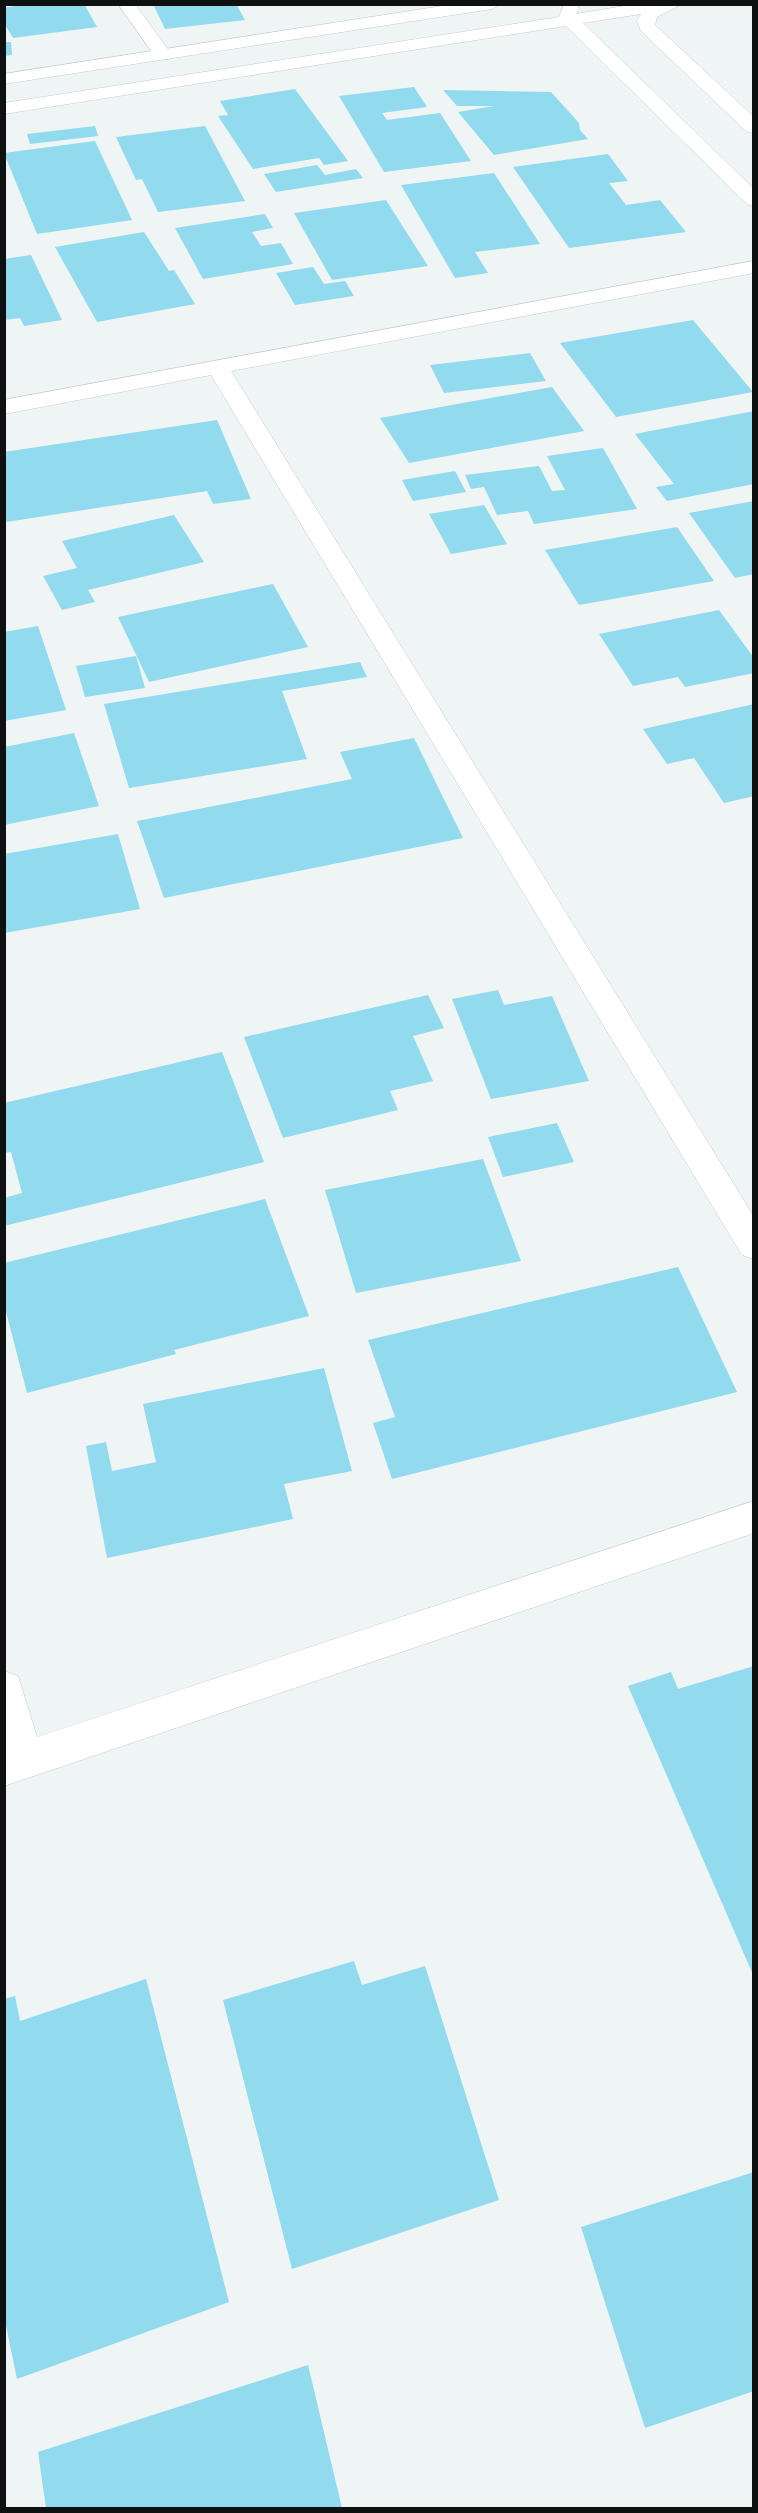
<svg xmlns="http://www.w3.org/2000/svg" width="758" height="2513" font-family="'Titillium Web',sans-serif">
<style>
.building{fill:#92daee}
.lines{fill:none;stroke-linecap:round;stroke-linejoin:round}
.minor-casing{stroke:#c6cccb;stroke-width:1}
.tertiary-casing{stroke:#c6cccb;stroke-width:1}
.minor{fill:#fff;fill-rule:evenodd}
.tertiary{fill:#fff;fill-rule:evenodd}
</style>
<rect width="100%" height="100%" fill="#eef5f4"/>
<!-- building -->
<g class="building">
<polygon points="27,4 84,4 97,27 13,38 4,23 4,8"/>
<polygon points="153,4 236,4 245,20 165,29"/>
<polygon points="4,42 11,42 12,55 4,56"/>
<polygon points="414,87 427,107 382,113 387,120 440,113 471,161 384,172 339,96"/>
<polygon points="295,89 348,161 324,165 319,158 253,169 218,116 228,115 220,101"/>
<polygon points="443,90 551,92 579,123 580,130 588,139 494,155 458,112 494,106 457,106"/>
<polygon points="95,126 98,136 30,144 27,134"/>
<polygon points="205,126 245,201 158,212 142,179 136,180 116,137"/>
<polygon points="95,141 132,220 37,234 4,153"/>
<polygon points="608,154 628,181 609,183 626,205 660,200 686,232 569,248 513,167"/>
<polygon points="317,165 325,175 356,169 363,178 276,192 264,174"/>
<polygon points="494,173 540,244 475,252 488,273 455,278 401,185"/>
<polygon points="386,200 428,266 332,280 294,213"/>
<polygon points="265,214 273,228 252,232 261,246 281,243 293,264 203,279 175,228"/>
<polygon points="144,232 169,271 174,270 195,304 97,322 55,247"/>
<polygon points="31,255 62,320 24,326 20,318 4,320 4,259"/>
<polygon points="313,267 324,284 345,281 354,296 295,305 276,273"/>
<polygon points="693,320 753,392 616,417 560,343"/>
<polygon points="530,353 546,381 444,393 430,365"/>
<polygon points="552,387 584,431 409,463 380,418"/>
<polygon points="754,411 754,484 667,501 656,487 674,484 635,434"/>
<polygon points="217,420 251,499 213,504 207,491 6,522 4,452"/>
<polygon points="603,448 637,509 534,524 528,511 497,515 484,487 471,489 465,475 539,466 552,491 565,490 547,456"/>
<polygon points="455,471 466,492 413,501 402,480"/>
<polygon points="754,501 754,574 735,578 689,513"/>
<polygon points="484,505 507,544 451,554 429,514"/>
<polygon points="174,515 204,562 88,590 95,602 62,610 43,576 77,568 62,541"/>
<polygon points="677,527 714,581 579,605 545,550"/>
<polygon points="273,584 308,647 149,682 118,617"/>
<polygon points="719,610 754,658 754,673 685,687 678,677 633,686 599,634"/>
<polygon points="38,626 66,710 4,721 4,632"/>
<polygon points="136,656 145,688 85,697 76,666"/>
<polygon points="360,662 367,677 282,691 307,759 129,788 104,704"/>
<polygon points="754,704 754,796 724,803 694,758 667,764 643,729"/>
<polygon points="74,733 99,806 4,825 4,747"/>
<polygon points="414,738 463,838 164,898 137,821 352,779 340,752"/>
<polygon points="118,834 140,909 4,933 4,854"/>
<polygon points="498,990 504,1005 552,996 589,1081 491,1099 452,999"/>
<polygon points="428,995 444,1028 413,1036 433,1081 390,1091 398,1110 283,1138 244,1037"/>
<polygon points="222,1052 264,1162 4,1226 4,1198 22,1193 11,1152 4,1153 4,1103"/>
<polygon points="557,1123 574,1162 503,1177 488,1137"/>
<polygon points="483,1159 521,1261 356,1293 325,1190"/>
<polygon points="265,1199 309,1316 174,1350 176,1354 27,1393 4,1304 4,1263"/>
<polygon points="678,1267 737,1392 392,1479 373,1423 395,1417 368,1340"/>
<polygon points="324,1368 352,1471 284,1484 293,1519 107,1558 86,1446 106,1442 112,1471 156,1462 143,1404"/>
<polygon points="754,1666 754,1977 628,1686 671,1672 678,1689"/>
<polygon points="354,1961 362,1985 425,1966 499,2200 292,2269 223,2000"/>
<polygon points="146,1979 229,2302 17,2379 4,2316 4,1999 15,1996 20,2021"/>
<polygon points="754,2172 754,2391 645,2428 581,2227"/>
<polygon points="308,2365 342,2508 46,2508 38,2452"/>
</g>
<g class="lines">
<defs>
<g id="minor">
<polygon points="118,4 135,4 172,55 169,59 157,59"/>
<polygon points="754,261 754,273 231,371 754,1217 754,1259 742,1255 211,375 4,414 4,400"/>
<polygon points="754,1501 754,1533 4,1786 4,1671 18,1676 37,1737"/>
</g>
<g id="tertiary">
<polygon points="455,4 500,4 492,9 4,84 4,74"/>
<polygon points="564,4 576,4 579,8 576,14 636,4 682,4 657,17 655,25 754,117 754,133 747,132 641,31 637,21 641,14 583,23 754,189 754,206 747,204 566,26 4,114 4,103 559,17"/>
</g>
</defs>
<!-- minor casing -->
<use href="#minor" class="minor-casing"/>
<!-- tertiary casing -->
<use href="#tertiary" class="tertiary-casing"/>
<!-- minor -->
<use href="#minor" class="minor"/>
<!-- tertiary -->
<use href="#tertiary" class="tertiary"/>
</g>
<!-- border -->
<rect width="758" height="2513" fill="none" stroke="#0f1111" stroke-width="12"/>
</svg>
